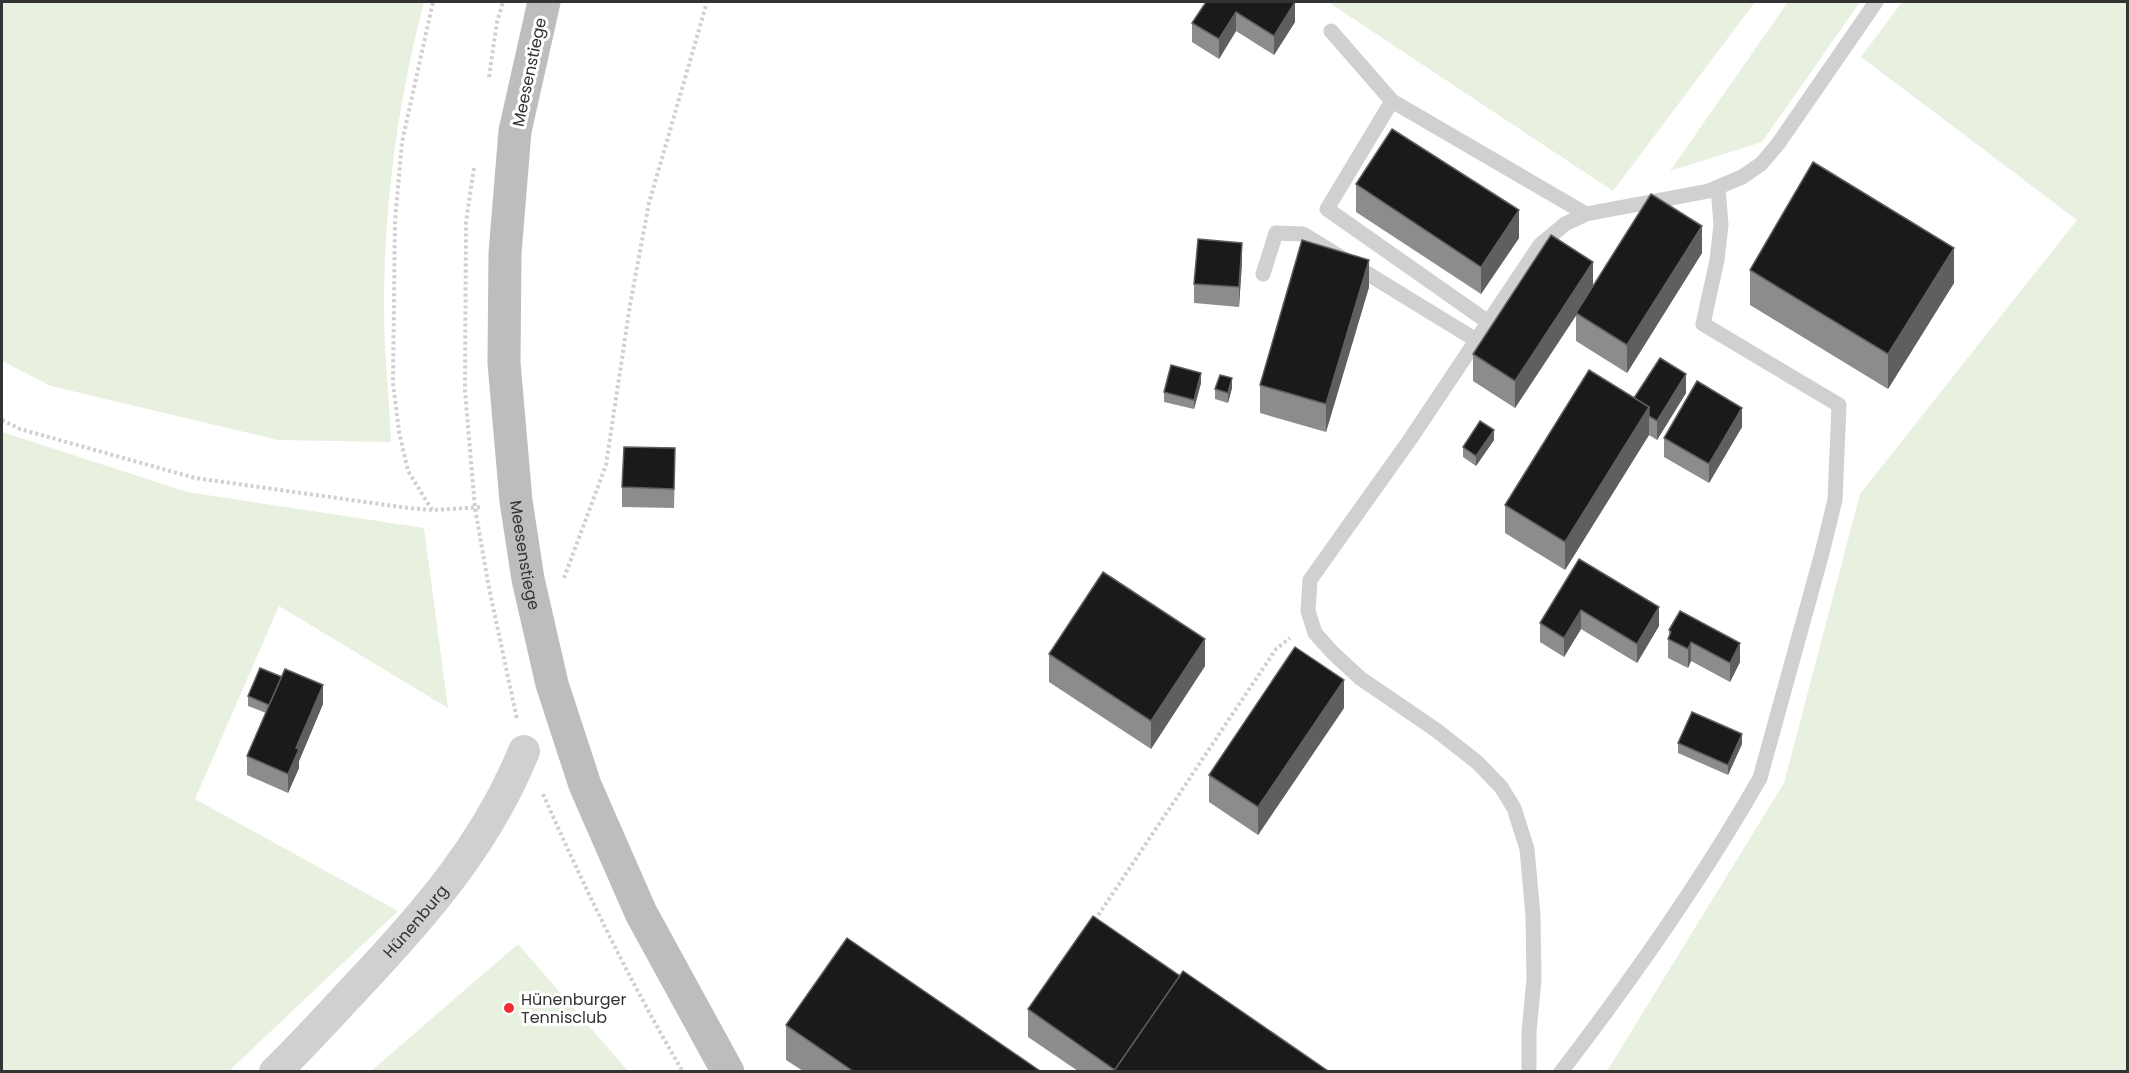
<svg xmlns="http://www.w3.org/2000/svg" width="2129" height="1073" font-family="Poppins,sans-serif">
<style>
.green{fill:#e8f0e0}
.lines{fill:none;stroke-linecap:round;stroke-linejoin:round}
.path{stroke:#d0d0d0;stroke-width:4;stroke-dasharray:3 3;stroke-linecap:butt}
.lane{stroke:#d0d0d0;stroke-width:15}
.street{stroke:#d0d0d0;stroke-width:32}
.secondary{stroke:#bdbdbd;stroke-width:33}
.wall{fill:#8c8c8c}
.shaded-wall{fill:#5f5f5f}
.building{fill:#1a1a1a;stroke:#5f5f5f;stroke-width:1.5}
.poi-dot{fill:#f52933;stroke:#fff;stroke-width:2}
.labels{text-anchor:middle;stroke-width:6;stroke-linejoin:round;paint-order:stroke}
.street-label{font-size:16px;fill:#333;stroke:#fff}
.poi-label{font-size:16px;fill:#333;stroke:#fff;text-anchor:start}
</style>
<rect width="100%" height="100%" fill="#fff"/>
<!-- green -->
<g class="green">
<path d="M2 2H424C398 100 384 204 384 305 384 351 389 397 391 442L278 440 51 386 2 361Z"/>
<polygon points="1328,2 1755,2 1613,191"/>
<polygon points="1788,2 1860,2 1762,142 1670,171"/>
<polygon points="1902,2 2127,2 2127,1071 1607,1071 1784,783 1860,494 2077,220 1861,57"/>
<polygon points="2,432 187,492 424,528 448,708 279,606 195,799 398,911 229,1071 2,1071"/>
<polygon points="518,944 628,1071 371,1071"/>
</g>
<g class="lines">
<!-- path -->
<g class="path">
<polyline points="489,77 497,22 503,2"/>
<polyline points="474,168 466,222 465,391 475,508 489,588 517,719"/>
<polyline points="2,420 20,429 195,478 408,508 432,510 483,507"/>
<polyline points="432,510 408,471 399,432 393,383 395,221 402,142 433,2"/>
<polyline points="564,578 606,465 630,305 649,203 707,2"/>
<path d="M543 794C585 889 630 982 683 1072"/>
<polyline points="1095,920 1276,649 1290,638"/>
</g>
<!-- lane -->
<g class="lane">
<polyline points="1331,31 1392,101 1586,214"/>
<polyline points="1392,101 1327,209 1488,322"/>
<polyline points="1263,274 1276,233 1303,234 1476,340"/>
<polyline points="1529,1072 1529,1031 1534,980 1533,916 1527,849 1514,808 1501,787 1478,763 1436,730 1360,678 1332,652 1315,633 1308,611 1310,580 1411,438 1540,245 1565,224 1586,214 1709,191 1742,177 1761,164 1778,144 1876,2"/>
<path d="M1561 1072C1633 978 1702 880 1760 778L1822 553 1835 500 1839 405 1703 324 1717 260 1721 225 1718 187"/>
</g>
<!-- street -->
<path class="street" id="s1" d="M275 1072C304 1044 331 1014 358 985 425 914 487 843 524 751"/>
<!-- secondary -->
<path class="secondary" id="s2" d="M544 2 515 131 505 253 504 363 516 501 528 579 552 684 585 785 641 913 728 1072"/>
</g>
<!-- wall -->
<g class="wall">
<polygon points="1206,2 1295,22 1274,55 1236,31 1219,59 1192,42 1192,23"/>
<polygon points="1356,184 1519,238 1481,294 1356,212"/>
<polygon points="1702,253 1627,373 1576,341 1576,315 1515,408 1473,381 1473,354 1593,287"/>
<polygon points="1242,262 1239,307 1194,303 1194,284"/>
<polygon points="1750,270 1954,283 1888,389 1750,305"/>
<polygon points="1369,287 1326,432 1260,413 1260,385"/>
<polygon points="1201,383 1194,409 1164,402 1164,392"/>
<polygon points="1232,388 1228,403 1215,399 1215,389"/>
<polygon points="1686,393 1657,440 1649,435 1565,570 1505,533 1505,505 1634,398"/>
<polygon points="1742,427 1709,483 1664,457 1664,438"/>
<polygon points="1494,440 1476,466 1463,457 1463,447"/>
<polygon points="675,468 674,508 622,507 622,487"/>
<polygon points="1579,559 1659,626 1637,663 1581,629 1564,657 1540,642 1540,623"/>
<polygon points="1669,630 1740,662 1730,682 1691,661 1688,668 1668,658 1668,639 1669,636"/>
<polygon points="1049,654 1205,666 1151,749 1049,682"/>
<polygon points="248,696 323,704 299,761 299,768 288,793 247,775 247,756 266,713 248,706"/>
<polygon points="1344,708 1258,835 1209,802 1209,775"/>
<polygon points="1678,743 1742,744 1728,775 1678,753"/>
<polygon points="1180,976 1328,1071 1078,1071 1028,1037 1028,1009"/>
<polygon points="786,1025 1040,1071 803,1071 786,1060"/>
</g>
<!-- shaded-wall -->
<g class="shaded-wall">
<polygon points="1295,2 1295,22 1274,55 1274,36"/>
<polygon points="1236,12 1236,31 1219,59 1219,39"/>
<polygon points="1519,210 1519,238 1481,294 1481,267"/>
<polygon points="1702,226 1702,253 1627,373 1627,345"/>
<polygon points="1242,243 1242,262 1239,307 1239,287"/>
<polygon points="1954,248 1954,283 1888,389 1888,354"/>
<polygon points="1369,260 1369,287 1326,432 1326,404"/>
<polygon points="1593,262 1593,290 1515,408 1515,381"/>
<polygon points="1201,373 1201,383 1194,409 1194,400"/>
<polygon points="1686,374 1686,393 1657,440 1657,421"/>
<polygon points="1232,378 1232,388 1228,403 1228,393"/>
<polygon points="1649,407 1649,435 1565,570 1565,542"/>
<polygon points="1742,408 1742,427 1709,483 1709,464"/>
<polygon points="1494,430 1494,440 1476,466 1476,456"/>
<polygon points="1659,607 1659,626 1637,663 1637,644"/>
<polygon points="1581,610 1581,629 1564,657 1564,638"/>
<polygon points="1205,639 1205,666 1151,749 1151,721"/>
<polygon points="1691,642 1691,661 1688,668 1688,649"/>
<polygon points="1740,643 1740,662 1730,682 1730,663"/>
<polygon points="1344,680 1344,708 1258,835 1258,807"/>
<polygon points="323,685 323,704 299,761 299,768 288,793 288,774 296,748"/>
<polygon points="1742,734 1742,744 1728,775 1728,765"/>
</g>
<!-- building -->
<g class="building">
<polygon points="1206,2 1295,2 1274,36 1236,12 1219,39 1192,23"/>
<polygon points="1392,129 1519,210 1481,267 1356,184"/>
<polygon points="1813,162 1954,248 1888,354 1750,270"/>
<polygon points="1651,194 1702,226 1627,345 1576,313"/>
<polygon points="1551,235 1593,262 1515,381 1473,354"/>
<polygon points="1198,239 1242,243 1239,287 1194,284"/>
<polygon points="1302,240 1369,260 1326,404 1260,385"/>
<polygon points="1660,358 1686,374 1657,421 1649,416 1649,407 1634,398"/>
<polygon points="1171,365 1201,373 1194,400 1164,392"/>
<polygon points="1589,370 1649,407 1565,542 1505,505"/>
<polygon points="1220,375 1232,378 1228,393 1215,389"/>
<polygon points="1697,381 1742,408 1709,464 1664,438"/>
<polygon points="1480,421 1494,430 1476,456 1463,447"/>
<polygon points="624,447 675,448 674,489 622,487"/>
<polygon points="1579,559 1659,607 1637,644 1581,610 1564,638 1540,623"/>
<polygon points="1103,572 1205,639 1151,721 1049,654"/>
<polygon points="1680,611 1740,643 1730,663 1691,642 1688,649 1668,639 1671,632 1669,630"/>
<polygon points="1295,647 1344,680 1258,807 1209,775"/>
<polygon points="260,668 282,677 269,705 248,696"/>
<polygon points="285,669 323,685 296,748 299,749 288,774 247,756"/>
<polygon points="1692,712 1742,734 1728,765 1678,743"/>
<polygon points="1093,916 1180,976 1115,1070 1028,1009"/>
<polygon points="847,938 1040,1071 853,1071 786,1025"/>
<polygon points="1183,971 1328,1071 1114,1071"/>
</g>
<!-- markers -->
<circle class="poi-dot" cx="509" cy="1008" r="6"/>
<g class="labels">
<!-- street labels -->
<g class="street-label">
<text transform="translate(529 72) rotate(-78)" y="6">Meesenstiege</text>
<text dy="6" stroke="none"><textPath href="#s2" startOffset="558">Meesenstiege</textPath></text>
<text dy="6" stroke="none"><textPath href="#s1" startOffset="206">Hünenburg</textPath></text>
</g>
<!-- poi labels -->
<g class="poi-label">
<text x="521" y="1005">Hünenburger<tspan x="521" dy="18">Tennisclub</tspan></text>
</g>
</g>
<!-- border -->
<rect width="2129" height="1073" fill="none" stroke="#333333" stroke-width="6"/>
</svg>
